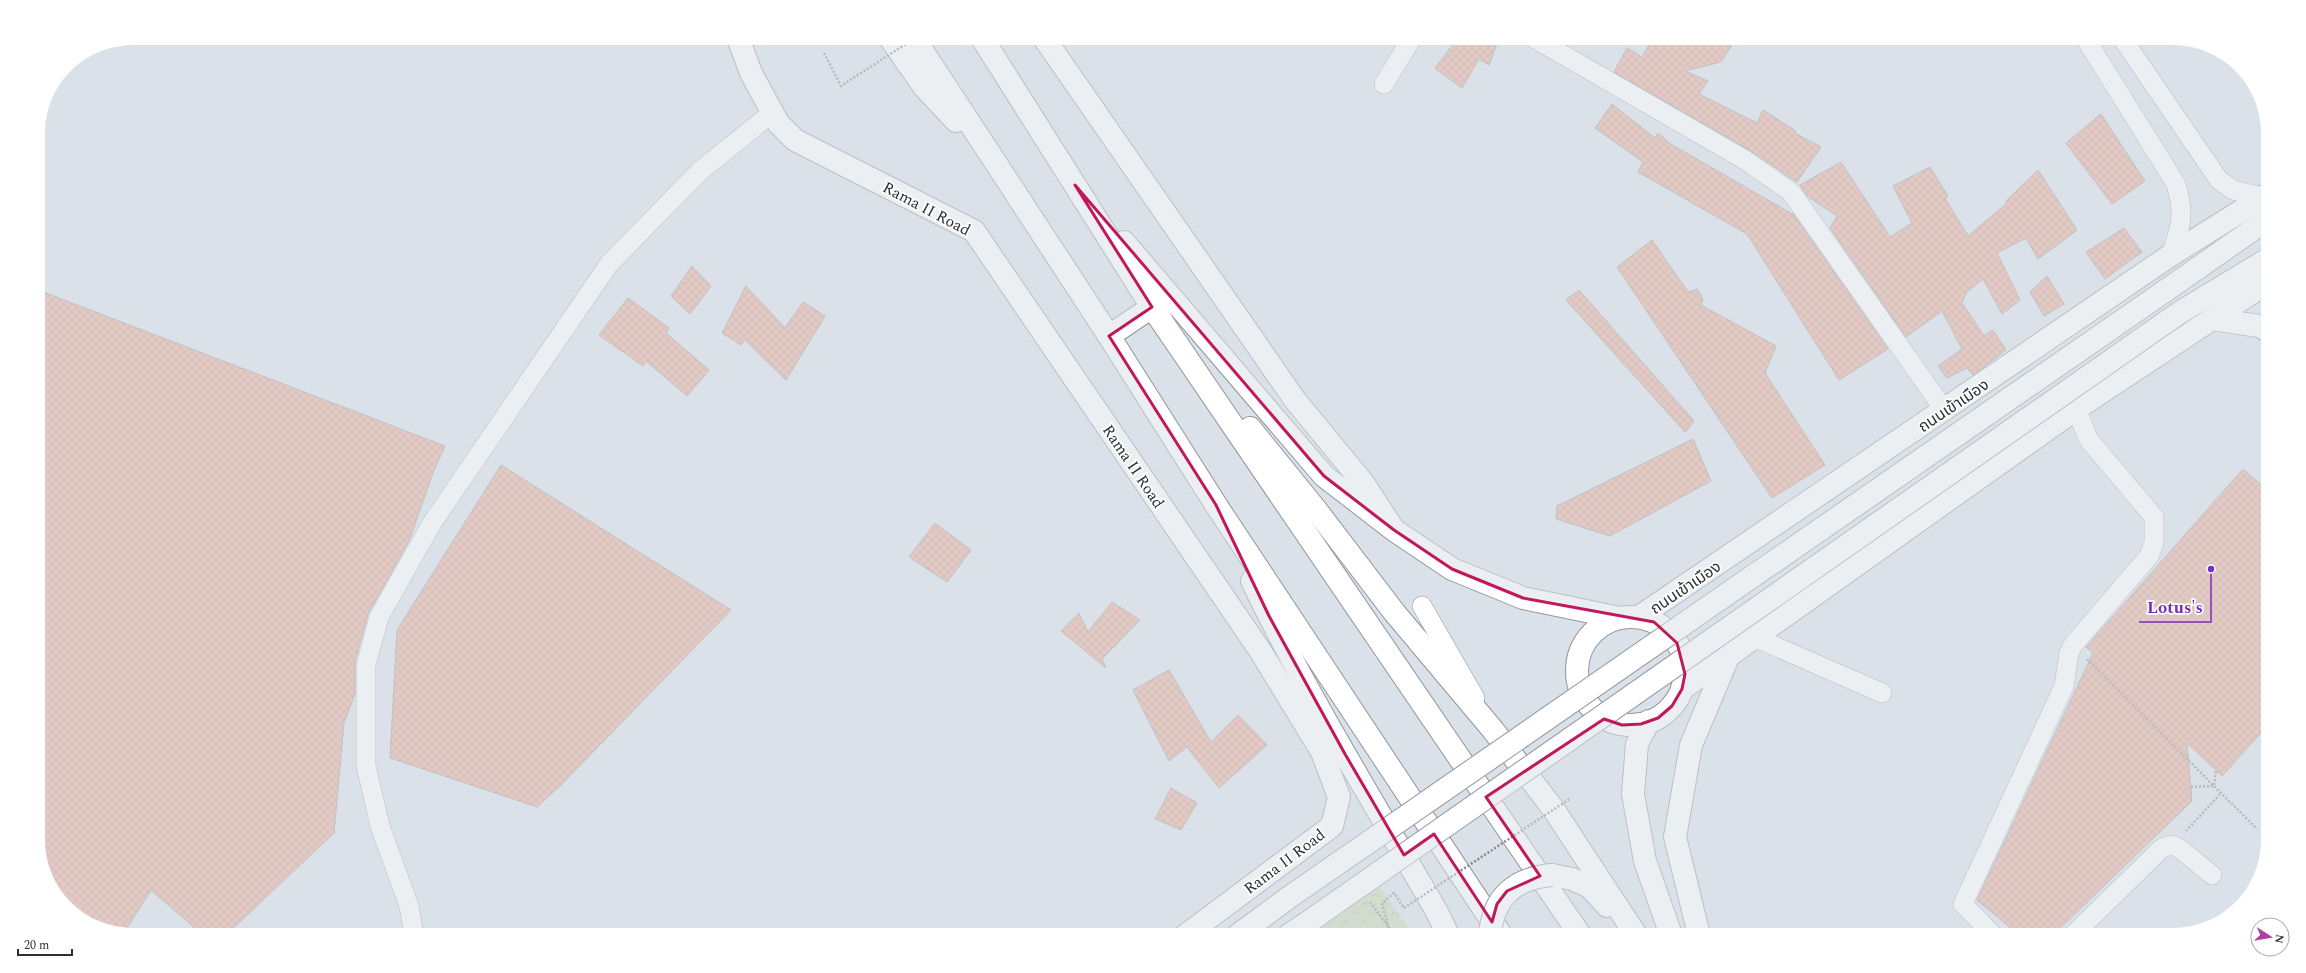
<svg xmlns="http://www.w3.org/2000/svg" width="2306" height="973" font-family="Spectral,'Noto Sans Thai',serif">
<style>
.park{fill:url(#park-crowns)}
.building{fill:url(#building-cross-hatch);stroke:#a19794}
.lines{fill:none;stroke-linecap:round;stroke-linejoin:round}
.minor-casing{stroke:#90969d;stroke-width:20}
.major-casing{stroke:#90969d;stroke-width:24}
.highway-casing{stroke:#90969d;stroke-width:24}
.path{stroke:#858a8f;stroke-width:2.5;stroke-dasharray:2 2;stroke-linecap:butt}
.minor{stroke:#fff;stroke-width:19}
.major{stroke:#fff;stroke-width:22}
.highway{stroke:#fff;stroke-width:22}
.highway-bridge-casing{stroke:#90969d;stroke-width:24;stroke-linecap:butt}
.path-bridge{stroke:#858a8f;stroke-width:2.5;stroke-dasharray:2 2;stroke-linecap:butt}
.highway-bridge{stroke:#fff;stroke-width:22}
.marked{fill:none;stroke:#c2185b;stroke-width:3;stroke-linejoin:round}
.labels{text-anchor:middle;stroke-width:3.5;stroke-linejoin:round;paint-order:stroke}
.street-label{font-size:16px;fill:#2d3033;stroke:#fff}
.leader{fill:none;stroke:#7b2cbf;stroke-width:1.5}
.callout-dot{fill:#7b2cbf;stroke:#fff;stroke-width:1.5}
.callout-label{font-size:17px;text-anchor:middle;font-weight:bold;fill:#7b2cbf;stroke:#fff;stroke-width:3.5;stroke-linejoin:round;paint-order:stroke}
</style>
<defs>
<pattern id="park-crowns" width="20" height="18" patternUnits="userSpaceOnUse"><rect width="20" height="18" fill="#cad5b0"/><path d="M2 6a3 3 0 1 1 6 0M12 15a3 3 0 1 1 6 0" fill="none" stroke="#aeb798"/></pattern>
<pattern id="building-cross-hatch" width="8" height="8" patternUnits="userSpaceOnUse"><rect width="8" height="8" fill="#eeac98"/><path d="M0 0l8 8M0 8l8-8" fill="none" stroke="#cc9483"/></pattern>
</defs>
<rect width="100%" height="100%" fill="#dae1e8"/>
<!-- park -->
<polygon class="park" points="1377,883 1413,935 1298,935"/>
<!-- building -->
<g class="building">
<polygon points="1458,38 1499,38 1489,65 1479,59 1462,88 1435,68"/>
<polygon points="1653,38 1736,38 1721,62 1685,71 1708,81 1699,94 1757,123 1763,110 1796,131 1795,133 1821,147 1797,182 1751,151 1614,72 1627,48 1642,57"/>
<polygon points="1612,104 1655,138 1658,133 1669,143 1794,215 1888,349 1839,380 1747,234 1638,172 1643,162 1595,128"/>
<polygon points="2101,114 2145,181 2112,204 2066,143"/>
<polygon points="1841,162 1890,237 1912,223 1893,186 1930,167 1948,196 1945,198 1968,236 2007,203 2006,201 2038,170 2077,230 2038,259 2026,238 1997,253 2020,300 2002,314 1983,279 1967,292 1962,303 1984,336 1993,330 2006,350 1973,375 1967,368 1947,378 1938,366 1962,349 1942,311 1906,337 1830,228 1837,216 1807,196 1800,185"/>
<polygon points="2124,228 2142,252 2105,279 2086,252"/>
<polygon points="1652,240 1688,292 1697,289 1703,299 1701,305 1776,346 1765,373 1825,465 1772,498 1617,267"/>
<polygon points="692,266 711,286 690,314 671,296"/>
<polygon points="2047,276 2064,304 2044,316 2030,292"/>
<polygon points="746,286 785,328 803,302 825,316 786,380 745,340 741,345 722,333"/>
<polygon points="38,290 445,446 433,473 409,541 368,614 355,662 355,694 344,723 334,833 226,935 203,935 151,890 124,933 97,928 58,898 38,846"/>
<polygon points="1579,290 1694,421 1685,432 1566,300"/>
<polygon points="628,298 669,328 666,333 709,370 687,396 646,361 643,366 599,335"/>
<polygon points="1693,439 1711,481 1610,536 1556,519 1557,506"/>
<polygon points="501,465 731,610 561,785 537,807 390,758 397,630"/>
<polygon points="2243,469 2268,491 2268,725 2222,776 2187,743 2192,801 2053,935 2019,935 1977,900 2093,653 2086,647"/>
<polygon points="935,523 971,550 947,582 909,557"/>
<polygon points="1112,602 1140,620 1102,659 1106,668 1061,631 1079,613 1088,632"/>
<polygon points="1169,670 1211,742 1238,715 1267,745 1219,788 1187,747 1169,761 1133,690"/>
<polygon points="1171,788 1197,803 1181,830 1155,819"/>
</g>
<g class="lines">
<defs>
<g id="minor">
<polyline points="1534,38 1745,160 1791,192 1945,411"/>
<path d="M2085 38 2176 184C2185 216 2181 225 2171 255"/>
<polyline points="2122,38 2219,180 2233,190 2262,197"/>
<polyline points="1384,84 1412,38"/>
<polyline points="1422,606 1475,698"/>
<polyline points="1754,637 1882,693"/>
<polyline points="414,935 409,906 380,826 366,766 366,665 379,617 432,523 609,264 700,171 772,113"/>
<polyline points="1993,935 1963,904 2064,686 2069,653 2073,645 2149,556 2154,543 2154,517 2089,440 2076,409"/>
<path d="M2073 935 2161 849C2168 845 2172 844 2179 848L2212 875"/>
</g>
<g id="major">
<polyline points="738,38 751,73 778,123 795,140 974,231 1261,652 1322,752 1339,797 1332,826 1186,935"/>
<polyline points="1044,38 1295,400 1364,484 1392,527"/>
<polyline points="2212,319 2259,326 2268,331"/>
<polyline points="1639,617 2171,255 2268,194"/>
<circle cx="1631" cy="671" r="54"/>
<polyline points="1682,689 2076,409 2268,282"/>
</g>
<g id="highway">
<polyline points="890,38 924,87 956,121"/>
<polyline points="914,38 1109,336 1216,505 1501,935"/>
<polyline points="982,38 1152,307 1580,935"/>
<polyline points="1124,242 1324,476 1394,530 1452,569 1523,598 1620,618"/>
<polyline points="2165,291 2268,219"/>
<polyline points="2179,313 2268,259"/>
<polyline points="1109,336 1152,307 1161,319"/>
<polyline points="1250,428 1317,511 1394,612 1493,730 1554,810 1636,935"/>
<path d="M1252 581C1307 695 1374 803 1437 912L1448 935"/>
<polyline points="1649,721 1637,744 1633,794 1645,861 1671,935"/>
<polyline points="1552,875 1572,879 1590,887 1607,906"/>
<polyline points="1238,935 1288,898"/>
<polyline points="1289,935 1304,925"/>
<polyline points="1699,935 1675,837 1691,745 1729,655"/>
</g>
</defs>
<!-- minor casing -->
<use href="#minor" class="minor-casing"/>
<!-- major casing -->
<use href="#major" class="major-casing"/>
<!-- highway casing -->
<use href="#highway" class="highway-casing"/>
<!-- path -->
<g class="path">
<polyline points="2087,659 2257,829"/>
<polyline points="2191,787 2214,786 2216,770"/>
<polyline points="2186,831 2221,793"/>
<polyline points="1370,902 1388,926"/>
<polyline points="1393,935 1388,926 1382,903 1394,893 1404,908"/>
</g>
<!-- minor -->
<use href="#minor" class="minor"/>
<!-- major -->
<use href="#major" class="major"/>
<!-- highway -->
<use href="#highway" class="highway"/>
<defs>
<g id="highway-bridge">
<polyline points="1288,898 2165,291"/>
<polyline points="1304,925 2179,313"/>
<path d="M1490 935C1493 897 1515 878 1552 875"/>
</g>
</defs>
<!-- highway-bridge casing -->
<use href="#highway-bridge" class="highway-bridge-casing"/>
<!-- path-bridge -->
<g class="path-bridge">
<polyline points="824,53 841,86 915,38"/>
<polyline points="1404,908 1571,798"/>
</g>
<!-- highway-bridge -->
<use href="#highway-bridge" class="highway-bridge"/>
</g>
<!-- marked area -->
<path d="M0 0H2306V973H0ZM1075 185 1324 476 1394 530 1452 569 1523 598 1654 622 1677 643 1685 674 1682 689 1672 706 1658 718 1641 724 1622 725 1604 719 1486 797 1540 876 1507 891 1497 904 1492 922 1434 834 1404 855 1345 754 1269 616 1216 505 1109 336 1152 307Z" fill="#dae1e8" fill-opacity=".55" fill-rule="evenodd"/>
<path class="marked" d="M1075 185 1324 476 1394 530 1452 569 1523 598 1654 622 1677 643 1685 674 1682 689 1672 706 1658 718 1641 724 1622 725 1604 719 1486 797 1540 876 1507 891 1497 904 1492 922 1434 834 1404 855 1345 754 1269 616 1216 505 1109 336 1152 307Z"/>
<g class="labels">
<!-- street labels -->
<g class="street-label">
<text transform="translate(927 208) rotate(28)" y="6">Rama II Road</text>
<text transform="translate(1953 405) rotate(-34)" y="6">ถนนเข้าเมือง</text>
<text transform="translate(1134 466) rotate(56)" y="6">Rama II Road</text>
<text transform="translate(1685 587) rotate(-34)" y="6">ถนนเข้าเมือง</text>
<text transform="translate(1284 861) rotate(-37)" y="6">Rama II Road</text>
</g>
</g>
<!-- crop -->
<path d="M0 0H2306V973H0ZM133 45H2173A88 88 0 0 1 2261 133V840A88 88 0 0 1 2173 928H133A88 88 0 0 1 45 840V133A88 88 0 0 1 133 45Z" fill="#fff" fill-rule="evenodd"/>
<!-- callouts -->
<path class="leader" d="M2211 569L2211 622H2139"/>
<circle class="callout-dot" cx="2211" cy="569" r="4"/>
<g class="callout-label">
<text x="2175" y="613">Lotus's</text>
</g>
<!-- north arrow -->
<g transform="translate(2270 937) rotate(102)"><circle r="19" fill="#ffffff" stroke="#abacad"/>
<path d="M0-3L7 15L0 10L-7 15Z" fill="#b03f9b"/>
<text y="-6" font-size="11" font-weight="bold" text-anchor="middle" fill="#2d3033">N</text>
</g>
<!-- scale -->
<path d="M18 949v6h54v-6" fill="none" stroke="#2d3033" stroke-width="2"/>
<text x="24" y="949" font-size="12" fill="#2d3033" stroke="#ffffff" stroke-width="3" paint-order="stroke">20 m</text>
</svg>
